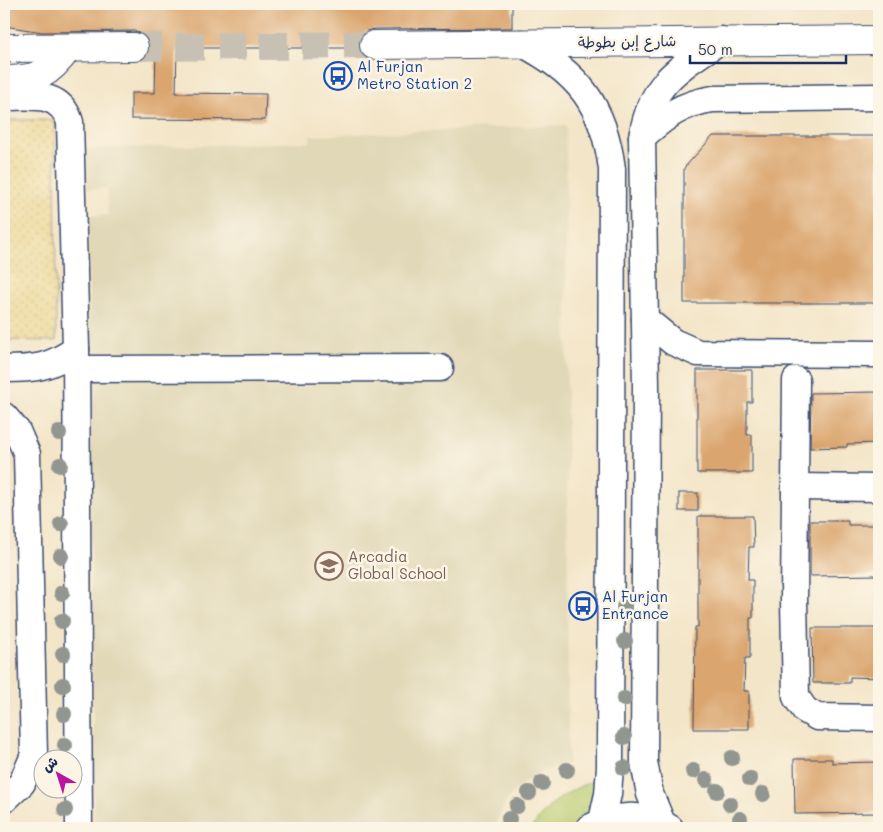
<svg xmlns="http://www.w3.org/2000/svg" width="883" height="832" font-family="Mali,'Playpen Sans Arabic',sans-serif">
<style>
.built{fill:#e1d8b8}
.green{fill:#b8cb6e;stroke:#6a7d66}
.sand{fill:url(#sand-dots);stroke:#84847e}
.building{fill:#daa56e}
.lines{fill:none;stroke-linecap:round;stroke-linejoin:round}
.major-tunnel{stroke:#c8c1b3;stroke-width:28;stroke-dasharray:28 14;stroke-linecap:butt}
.minor-casing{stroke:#3b4a6e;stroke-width:29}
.major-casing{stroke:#3b4a6e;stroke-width:30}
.minor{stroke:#fff;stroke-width:26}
.major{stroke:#fff;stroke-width:28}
.tree{fill:#929690}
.labels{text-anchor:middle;stroke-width:5;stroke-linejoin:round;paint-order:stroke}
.street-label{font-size:15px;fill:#1b2f5e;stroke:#fcf5e5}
.transit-label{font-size:15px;fill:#164399;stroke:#fcf5e5;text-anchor:start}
.education-label{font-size:15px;fill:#785e54;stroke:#fcf5e5;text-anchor:start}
</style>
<defs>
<pattern id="sand-dots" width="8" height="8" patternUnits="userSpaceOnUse" patternTransform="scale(1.25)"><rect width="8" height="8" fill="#eeda9e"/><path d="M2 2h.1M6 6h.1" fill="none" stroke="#ccbb8a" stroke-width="1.8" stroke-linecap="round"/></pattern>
</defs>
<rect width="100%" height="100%" fill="#fcf5e5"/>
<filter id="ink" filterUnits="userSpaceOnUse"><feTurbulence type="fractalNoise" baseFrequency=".02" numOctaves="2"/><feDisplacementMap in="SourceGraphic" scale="10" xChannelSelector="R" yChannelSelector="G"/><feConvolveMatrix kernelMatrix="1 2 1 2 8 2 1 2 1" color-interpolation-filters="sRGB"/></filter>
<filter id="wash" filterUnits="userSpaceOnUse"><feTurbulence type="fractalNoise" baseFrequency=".0096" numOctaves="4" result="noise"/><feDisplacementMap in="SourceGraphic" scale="20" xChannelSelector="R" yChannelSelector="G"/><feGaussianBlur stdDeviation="1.12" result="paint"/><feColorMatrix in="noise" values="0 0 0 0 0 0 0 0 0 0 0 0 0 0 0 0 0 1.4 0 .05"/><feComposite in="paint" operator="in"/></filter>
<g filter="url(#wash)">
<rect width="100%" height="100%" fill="#f3e5c8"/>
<!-- built -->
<polygon class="built" points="566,125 568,763 543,771 522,784 508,798 493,828 94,828 88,216 108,215 107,188 87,189 86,149 310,142 310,136"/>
<!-- green -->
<path class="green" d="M599 778C592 806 590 809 569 828H532C548 802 572 789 599 778Z"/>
<!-- sand -->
<polygon class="sand" points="4,120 55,120 56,341 4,340"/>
<g id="blocks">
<!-- building -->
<g class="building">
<polygon points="4,4 512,4 512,28 374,29 366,31 361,37 359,46 346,48 177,48 176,93 266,94 265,120 131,119 131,93 155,93 156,48 149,48 148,40 142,34 134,31 42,32 4,26"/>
<polygon points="713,136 879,136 879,303 684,303 684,168"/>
<polygon points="697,370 752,370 752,402 747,402 747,435 752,435 752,473 697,473"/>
<polygon points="879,392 879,443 847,444 847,447 810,448 811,393"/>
<rect x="679" y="493" width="19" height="18"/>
<polygon points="698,516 753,516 754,547 749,547 748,580 753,580 753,618 750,618 750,658 745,658 744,691 749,691 749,729 694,729 695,627 698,627"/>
<polygon points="810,521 848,521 848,525 879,525 879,575 810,576"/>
<polygon points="812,628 879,628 879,678 850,677 850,683 813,683"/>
<polygon points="794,759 832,759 832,763 879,762 879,813 795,814"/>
</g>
</g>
</g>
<g filter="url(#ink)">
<use href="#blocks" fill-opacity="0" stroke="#3b4a6e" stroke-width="1"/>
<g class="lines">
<!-- major-tunnel -->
<polyline class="major-tunnel" points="134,47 374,45"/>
<defs>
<g id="minor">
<path d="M521 43C578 72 604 105 612 169L610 767 608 794 602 821"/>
<path d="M4 97C31 97 60 90 70 122L76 349 79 828"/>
<path d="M642 137C666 116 681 104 713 99L879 97"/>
<polyline points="645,319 673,342 698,353 879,354"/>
<path d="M4 369C34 369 50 368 76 349"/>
<polyline points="76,369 440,368"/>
<polyline points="796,380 794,601 796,697 805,710 817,717 879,718"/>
<polyline points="4,416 17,431 27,454 34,755 22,783 4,800"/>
<polyline points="795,487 879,488"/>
<path d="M662 823 650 794 644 762 646 386 642 137C652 81 677 70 721 40"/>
<path d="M589 828C616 814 644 812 670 828"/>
</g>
<g id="major">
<polyline points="374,45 879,40"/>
<polyline points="4,48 134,47"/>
<path d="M4 80C37 80 49 75 68 48"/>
</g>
</defs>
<!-- minor casing -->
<use href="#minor" class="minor-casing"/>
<!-- major casing -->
<use href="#major" class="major-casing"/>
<!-- minor -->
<use href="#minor" class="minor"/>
<!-- major -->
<use href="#major" class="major"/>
</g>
<!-- trees -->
<g class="tree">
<circle cx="59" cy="433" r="8"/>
<circle cx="60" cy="465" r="8"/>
<circle cx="61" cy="524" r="8"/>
<circle cx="61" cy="556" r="8"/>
<circle cx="62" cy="593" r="8"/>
<circle cx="624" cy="607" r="8"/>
<circle cx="62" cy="621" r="8"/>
<circle cx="625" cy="641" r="8"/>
<circle cx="63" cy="654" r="8"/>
<circle cx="63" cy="685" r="8"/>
<circle cx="624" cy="699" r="8"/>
<circle cx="64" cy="714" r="8"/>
<circle cx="624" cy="737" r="8"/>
<circle cx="65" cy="745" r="8"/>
<circle cx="732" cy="758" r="8"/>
<circle cx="624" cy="768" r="8"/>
<circle cx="567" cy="770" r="8"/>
<circle cx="693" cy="771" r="8"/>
<circle cx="750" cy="779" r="8"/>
<circle cx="706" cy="780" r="8"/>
<circle cx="542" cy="783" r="8"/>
<circle cx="717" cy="791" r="8"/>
<circle cx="529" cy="793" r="8"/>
<circle cx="763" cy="794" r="8"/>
<circle cx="730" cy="804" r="8"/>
<circle cx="517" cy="806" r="8"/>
<circle cx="65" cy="810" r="8"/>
<circle cx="509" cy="819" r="8"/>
<circle cx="740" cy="819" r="8"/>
</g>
</g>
<!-- icons -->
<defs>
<symbol id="bus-ring" viewBox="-11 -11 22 22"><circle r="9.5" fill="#fcf5e5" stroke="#1a4fb4" stroke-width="1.5"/><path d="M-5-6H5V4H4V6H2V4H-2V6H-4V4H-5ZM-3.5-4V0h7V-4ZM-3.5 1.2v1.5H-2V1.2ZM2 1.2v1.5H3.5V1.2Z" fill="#1a4fb4"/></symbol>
<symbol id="school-ring" viewBox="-11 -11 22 22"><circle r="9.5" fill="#fcf5e5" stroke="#8d6e63" stroke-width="1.5"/><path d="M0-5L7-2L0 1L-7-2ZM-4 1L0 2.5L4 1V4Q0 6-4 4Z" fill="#8d6e63"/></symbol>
</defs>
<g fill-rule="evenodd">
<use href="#bus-ring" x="322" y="60" width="32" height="32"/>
<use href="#school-ring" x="313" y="550" width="32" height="32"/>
<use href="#bus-ring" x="567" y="590" width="32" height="32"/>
</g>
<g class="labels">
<!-- street labels -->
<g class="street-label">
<text transform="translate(627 42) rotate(-1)" y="5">شارع إبن بطوطة</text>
</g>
<!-- transit labels -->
<g class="transit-label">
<text x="357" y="72">Al Furjan<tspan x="357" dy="17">Metro Station 2</tspan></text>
<text x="602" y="602">Al Furjan<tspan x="602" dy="17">Entrance</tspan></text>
</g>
<!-- education labels -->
<g class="education-label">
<text x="348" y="562">Arcadia<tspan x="348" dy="17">Global School</tspan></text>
</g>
</g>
<!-- margin -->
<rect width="883" height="832" fill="none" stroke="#fcf5e5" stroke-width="20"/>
<!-- north arrow -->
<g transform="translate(58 774) rotate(321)"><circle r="24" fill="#fcf5e5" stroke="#a2a6af"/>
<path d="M0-4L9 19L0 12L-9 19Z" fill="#b5179e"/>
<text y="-8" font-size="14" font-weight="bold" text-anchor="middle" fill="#1b2f5e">ش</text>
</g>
<!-- scale -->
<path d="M690 55v8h156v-8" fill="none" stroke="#1b2f5e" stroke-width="2.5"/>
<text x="698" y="55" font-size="15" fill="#1b2f5e" stroke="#fcf5e5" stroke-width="4" paint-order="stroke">50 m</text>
</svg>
